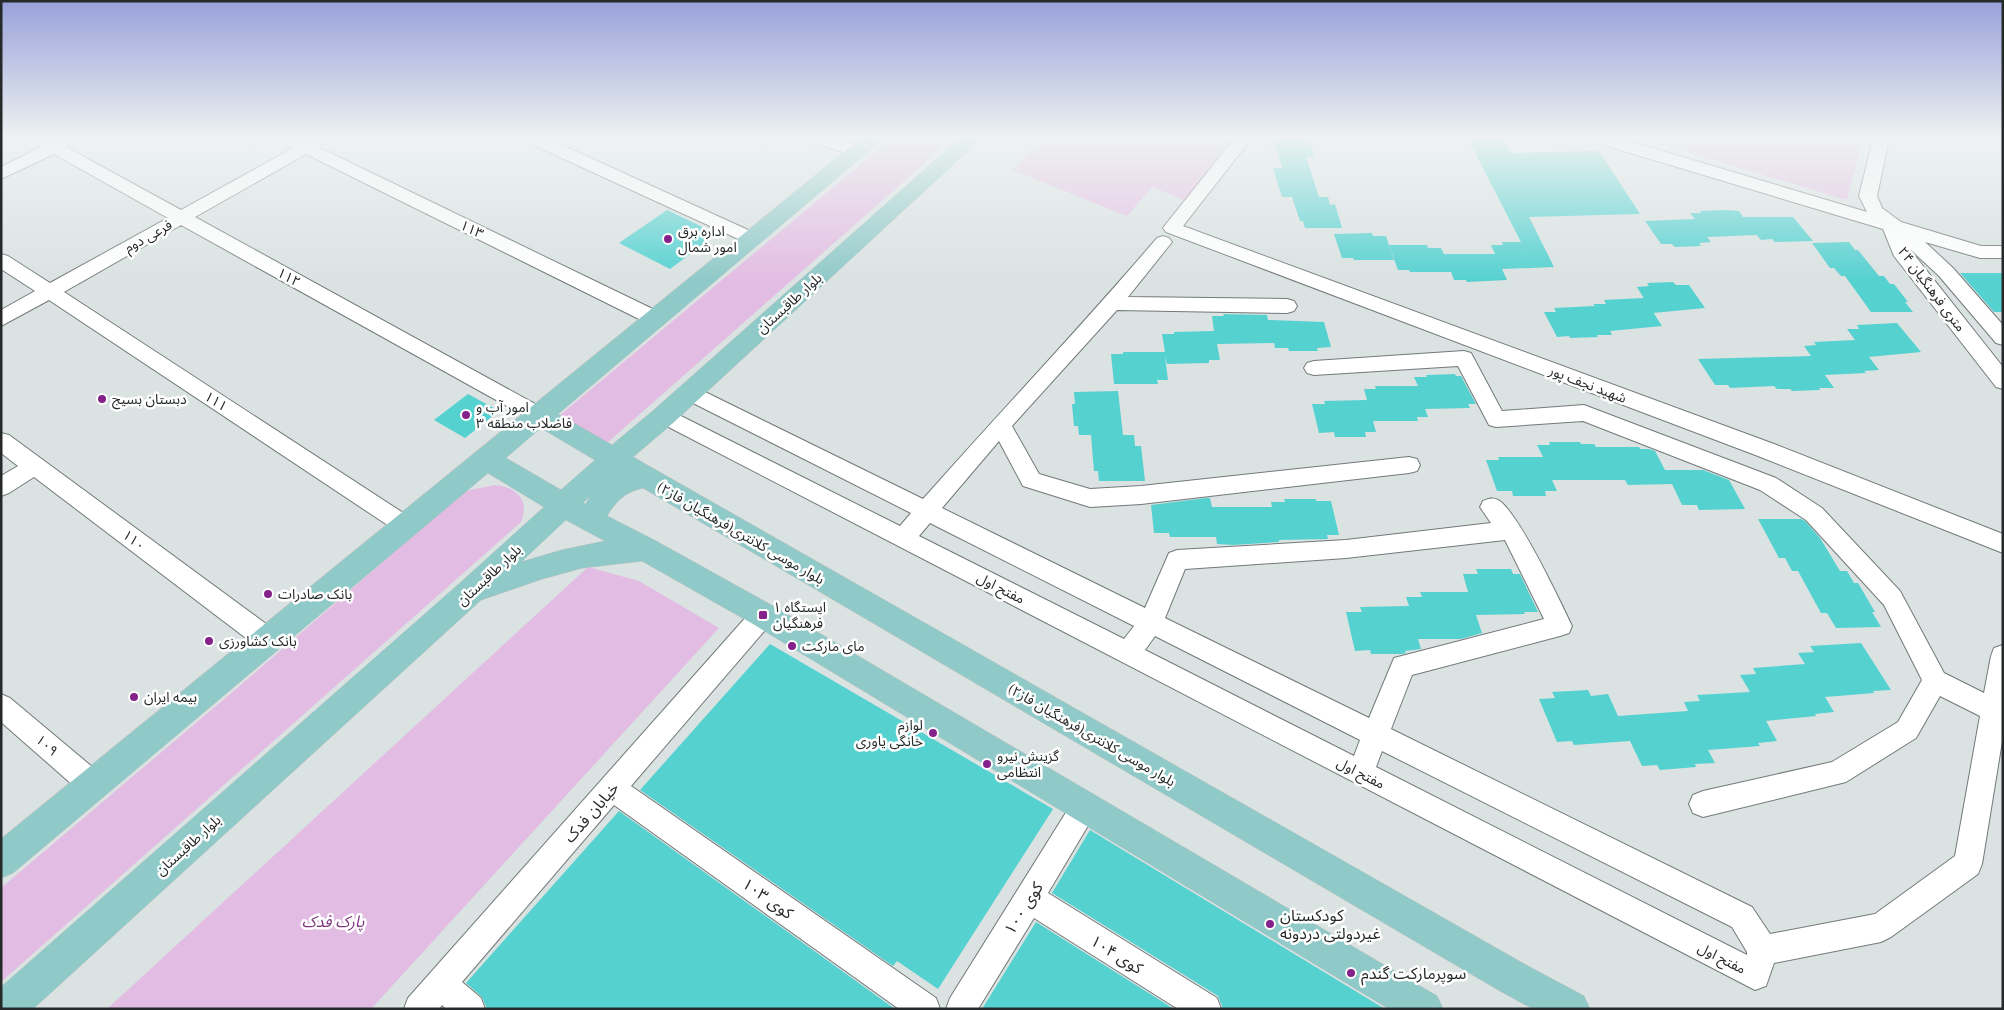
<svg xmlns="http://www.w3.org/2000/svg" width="2004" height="1010" font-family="'Playfair Display','Noto Sans Arabic',serif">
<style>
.green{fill:#e3bce3}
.building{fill:#55d1d0}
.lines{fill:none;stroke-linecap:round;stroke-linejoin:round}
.minor-casing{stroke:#727979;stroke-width:2}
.major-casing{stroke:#bebfbf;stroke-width:1}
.minor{fill:#fff;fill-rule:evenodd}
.major{fill:#8fc9c8;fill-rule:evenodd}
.poi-dot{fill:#85218a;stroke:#fff;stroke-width:2}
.labels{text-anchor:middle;stroke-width:5;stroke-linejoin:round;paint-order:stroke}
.street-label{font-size:14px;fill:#262929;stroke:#fff}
.poi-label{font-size:14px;fill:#262929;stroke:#fff;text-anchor:start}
.near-street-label{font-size:16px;fill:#262929;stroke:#fff}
.near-poi-label{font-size:16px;fill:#262929;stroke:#fff;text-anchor:start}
.near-park-label{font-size:16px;font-style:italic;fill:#7e3681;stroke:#fff}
</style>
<rect width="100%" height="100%" fill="#dae2e2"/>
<!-- green -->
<g class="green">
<polygon points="891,139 952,139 607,443 559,416"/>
<polygon points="1043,139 1232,139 1184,200 1152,187 1127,216 1012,170"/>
<polygon points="1643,139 1863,139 1847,200"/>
<path d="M495 485C516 487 530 500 521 522L1 982V888L236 689 465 491Z"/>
<polygon points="588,567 639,581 719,628 371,1009 107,1009"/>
</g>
<!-- building -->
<g class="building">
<polygon points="1274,139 1309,139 1314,157 1306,157 1319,197 1328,197 1330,205 1335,204 1342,228 1305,228 1303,221 1300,221 1292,197 1282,197 1280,191 1273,168 1282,168"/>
<polygon points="1468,139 1504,139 1511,153 1599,151 1640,214 1529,217 1554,267 1502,269 1507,280 1467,282 1466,280 1454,280 1451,272 1410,272 1409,270 1398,270 1389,245 1427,245 1428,248 1441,248 1444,254 1495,254 1491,245 1503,245 1502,242 1521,242"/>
<polygon points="667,210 717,234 670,269 619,243"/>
<polygon points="1725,210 1739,211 1743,217 1793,217 1813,241 1775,242 1772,239 1761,240 1757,235 1707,237 1711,242 1699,243 1701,246 1675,247 1672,244 1661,244 1645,221 1695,219 1690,213 1701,213 1700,211"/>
<polygon points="1372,233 1373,236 1386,236 1394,260 1354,260 1353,258 1342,258 1334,234"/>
<polygon points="1849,242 1855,250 1858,250 1879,276 1884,276 1890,284 1894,284 1908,302 1905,302 1913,312 1871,312 1845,276 1841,276 1834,268 1830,268 1812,243"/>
<polygon points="1960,273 2003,273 2003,312 1994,312"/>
<polygon points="1673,282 1676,285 1689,285 1705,308 1653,313 1637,287 1649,286 1647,283"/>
<polygon points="1644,298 1662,326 1610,331 1612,335 1597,335 1598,337 1570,338 1569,336 1557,337 1544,312 1556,312 1554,308 1595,306 1593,304 1606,304 1604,300"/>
<polygon points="1223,314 1267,315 1268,320 1324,322 1331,347 1317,348 1318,351 1289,351 1288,348 1275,348 1274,343 1217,344 1220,360 1209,360 1209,363 1167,364 1165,356 1168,380 1157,380 1158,384 1114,384 1111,354 1123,354 1123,352 1165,352 1162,334 1174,334 1174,332 1214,331 1212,316 1224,316"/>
<polygon points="1897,323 1921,352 1869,357 1879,370 1864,371 1866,373 1825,375 1834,388 1819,388 1820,390 1792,391 1790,389 1777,389 1774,386 1730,388 1728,385 1715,385 1698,359 1811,356 1804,346 1816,345 1814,342 1855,340 1847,329 1859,329 1857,325"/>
<polygon points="1455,374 1456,376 1461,376 1476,404 1468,404 1470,408 1425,409 1428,417 1417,417 1418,421 1373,421 1376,432 1365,432 1366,437 1335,437 1334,432 1319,433 1312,404 1325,404 1324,401 1367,400 1364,389 1376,389 1375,386 1418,386 1414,377 1427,377 1426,375"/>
<polygon points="1118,391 1123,435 1134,435 1135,446 1141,446 1145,481 1099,481 1098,471 1094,471 1091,435 1079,435 1078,426 1074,426 1072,404 1075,404 1074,392"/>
<polygon points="468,394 499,411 465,438 434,420"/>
<polygon points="1549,442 1580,442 1581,444 1594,444 1596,447 1639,447 1640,449 1649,449 1655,451 1665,470 1703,470 1729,480 1745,509 1699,510 1697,505 1682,505 1672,484 1628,485 1625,480 1552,480 1557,491 1545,491 1546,496 1513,496 1512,491 1497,491 1486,460 1499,460 1498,457 1543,457 1537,445 1550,445"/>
<polygon points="1206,498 1210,498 1212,507 1272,507 1271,502 1285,502 1284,499 1316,499 1316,501 1331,501 1339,535 1327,535 1328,539 1279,540 1279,542 1233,545 1217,544 1216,537 1170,537 1169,533 1154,533 1151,505"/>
<polygon points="1758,519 1801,519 1805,521 1820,538 1840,571 1847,571 1854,583 1858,583 1875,612 1872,612 1881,627 1836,628 1827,613 1821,613 1798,571 1792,571 1785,558 1779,558"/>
<polygon points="1476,569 1511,569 1513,574 1520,574 1538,612 1524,612 1525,614 1476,615 1482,633 1461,639 1418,639 1421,649 1405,651 1406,653 1402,654 1371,654 1370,650 1355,651 1346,612 1362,612 1360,607 1409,606 1406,597 1422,597 1420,592 1468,592 1463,574 1478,574"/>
<polygon points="1861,643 1891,690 1873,691 1874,693 1825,697 1834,712 1815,714 1816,716 1766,721 1777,741 1758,743 1760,746 1708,750 1715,763 1695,764 1696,767 1660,770 1657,765 1642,766 1630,741 1574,745 1572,741 1557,742 1539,699 1555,698 1552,692 1588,690 1591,696 1608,694 1618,716 1688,711 1684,702 1700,701 1697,695 1750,692 1740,675 1756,674 1753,668 1805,664 1798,653 1814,652 1810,646"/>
<polygon points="770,644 1053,809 938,989 897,961 893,966 640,790"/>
<polygon points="619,811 895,1009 487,1009 482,997 466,983"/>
<polygon points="1090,830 1385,1009 1223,1009 1218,996 1052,893"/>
<polygon points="1036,922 1174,1009 982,1009"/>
</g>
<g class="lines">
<defs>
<g id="minor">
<polygon points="31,139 71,139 72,142 66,147 181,210 293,148 280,139 305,141 320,139 322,143 318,147 663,314 666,319 663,324 656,326 649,324 306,154 195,217 546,410 550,415 546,420 539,423 532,420 181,225 64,292 414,520 417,526 414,532 406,535 398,532 49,300 1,326 1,310 35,291 1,269 1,254 8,256 50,283 168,218 54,154 1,179 1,167 41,147"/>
<polygon points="527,139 549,139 759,235 762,239 759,243 753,245 747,243 529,143"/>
<polygon points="814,139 838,139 863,148 865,152 863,156 857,157 816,143"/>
<polygon points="1234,139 1251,139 1183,226 1774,444 2003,534 2003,553 1758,456 1166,232 1163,228 1166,224"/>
<polygon points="1595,139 1622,139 1867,212 1859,196 1873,139 1889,139 1877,196 1882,208 1901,222 1981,246 2003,246 2003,258 1980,258 1925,242 1953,268 2003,325 2003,345 1996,343 1939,276 1908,247 2003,367 2003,389 1996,387 1894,256 1883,229 1597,143"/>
<path d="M1163 236 1169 238 1172 242 1128 297 1287 299 1294 301 1297 306 1294 311 1287 313 1117 310 1012 426 1039 474 1090 489 1141 486 1409 457 1417 459 1420 465 1417 471 1409 473 1141 504 1090 507 1023 486 999 441 942 508 1145 608 1169 553 1177 550 1346 540 1491 523 1480 507 1483 501C1488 499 1492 497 1498 500 1518 511 1560 601 1572 626L1569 633 1560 636 1412 675 1391 729 1752 907 1770 934 1875 914 1955 856 1980 716 1940 696 1916 738 1846 782 1703 817 1693 813 1689 804 1693 795 1703 791 1832 762 1898 722 1922 680 1884 605 1806 520 1760 490 1583 421 1496 427 1489 425 1458 366 1314 375 1307 373 1304 368 1307 363 1314 361 1464 351 1471 353 1502 411 1584 405 1776 478 1822 508 1900 591 1944 673 1984 693 1991 656 1994 648 2003 645V735L1982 864 1978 874 1891 937 1881 942 1774 963 1766 986 1755 990 657 421 653 416 657 411 664 408 671 411 900 526 911 513 683 398 680 393 683 388 690 385 697 388 923 499C1001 411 1081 327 1157 238ZM930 523 1134 626 1124 639 919 536ZM1505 540 1544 619 1394 658 1369 718 1165 618 1185 569 1346 558ZM1155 636 1360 740 1354 756 1145 650ZM1382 751 1732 927 1747 952V955L1376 767Z"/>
<polygon points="1,433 9,435 277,632 280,640 277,648 268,651 259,648 34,477 9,493 1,496 1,476 18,466 1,453"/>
<polygon points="763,605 772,608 775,615 772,622 631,786 936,998 940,1009 899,1009 614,805 462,982 481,998 485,1009 446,1009 442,1005 439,1009 404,1009 408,998 754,608"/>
<polygon points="1,694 10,698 103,776 107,785 103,794 93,798 83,794 1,722"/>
<polygon points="1085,794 1095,798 1099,807 1048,893 1217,998 1221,1009 1178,1009 1034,918 978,1009 946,1009 950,998 1075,798"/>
</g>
<path id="major" d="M860 139H883L558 414 612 445 655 409 959 139H981L673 423 633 457 1526 965 1584 996 1590 1009H1533L1500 991 643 488C625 492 616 501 607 516L656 541 773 606 1437 996 1443 1009H1389L753 624 642 561 582 568 542 579 481 600 33 1009H1V987L460 583 544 507 488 473 13 873 1 878V839ZM541 428 595 460 561 490 506 458ZM590 496 586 504 583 503ZM566 520 605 541 562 550 521 562Z"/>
</defs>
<!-- minor casing -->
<use href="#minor" class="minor-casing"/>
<!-- major casing -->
<use href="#major" class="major-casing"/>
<!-- minor -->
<use href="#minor" class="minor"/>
<!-- major -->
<use href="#major" class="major"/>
</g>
<!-- sky -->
<linearGradient id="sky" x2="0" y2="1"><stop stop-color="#98a1d9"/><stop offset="0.49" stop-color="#eef2f2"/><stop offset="1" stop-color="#eef2f2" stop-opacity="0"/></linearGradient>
<rect width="2004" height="281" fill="url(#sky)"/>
<!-- markers -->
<g class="poi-dot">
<circle cx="668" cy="239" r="5"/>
<circle cx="102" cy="399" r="5"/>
<circle cx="466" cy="415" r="5"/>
<circle cx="268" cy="594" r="5"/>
<rect x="758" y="610" width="10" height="10" rx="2.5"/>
<circle cx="209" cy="641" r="5"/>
<circle cx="792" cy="646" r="5"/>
<circle cx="134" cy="697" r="5"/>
<circle cx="933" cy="733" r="5"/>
<circle cx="987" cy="764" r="5"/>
<circle cx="1270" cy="924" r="5"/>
<circle cx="1351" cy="973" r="5"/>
</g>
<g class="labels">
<!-- street labels -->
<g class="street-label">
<text transform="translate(472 229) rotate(26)" y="5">۱۱۳</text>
<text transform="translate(148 236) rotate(-29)" y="5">فرعی دوم</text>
<text transform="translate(289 277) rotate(29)" y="5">۱۱۲</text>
<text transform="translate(1932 289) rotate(53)" y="5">۲۴ متری فرهنگیان</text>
<text transform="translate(789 303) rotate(-42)" y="5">بلوار طاقبستان</text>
<text transform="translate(1588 384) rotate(21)" y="5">شهید نجف پور</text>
<text transform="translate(216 401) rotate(33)" y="5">۱۱۱</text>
<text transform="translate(741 533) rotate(30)" y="5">بلوار موسی کلانتری(فرهنگیان فاز۲)</text>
<text transform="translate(134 540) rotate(37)" y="5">۱۱۰</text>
<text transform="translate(489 575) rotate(-43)" y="5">بلوار طاقبستان</text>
<text transform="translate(1001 588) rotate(27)" y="5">مفتح اول</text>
<text transform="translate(1092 735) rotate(30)" y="5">بلوار موسی کلانتری(فرهنگیان فاز۲)</text>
<text transform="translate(47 745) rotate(41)" y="5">۱۰۹</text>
<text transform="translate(1361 773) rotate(27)" y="5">مفتح اول</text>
<text transform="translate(188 845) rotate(-42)" y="5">بلوار طاقبستان</text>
<text transform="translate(1722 958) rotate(27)" y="5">مفتح اول</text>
</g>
<!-- poi labels -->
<g class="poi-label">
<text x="678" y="236">اداره برق<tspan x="678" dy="16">امور شمال</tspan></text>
<text x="112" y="404">دبستان بسیج</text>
<text x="476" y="412">امور آب و<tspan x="476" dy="16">فاضلاب منطقه ۳</tspan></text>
<text x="278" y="599">بانک صادرات</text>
<text x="773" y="612">ایستگاه ۱<tspan x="773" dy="16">فرهنگیان</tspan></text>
<text x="219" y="646">بانک کشاورزی</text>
<text x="802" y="651">مای مارکت</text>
<text x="144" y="702">بیمه ایران</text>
<text x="923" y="730" text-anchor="end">لوازم<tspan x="923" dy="16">خانگی یاوری</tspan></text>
<text x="997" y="761">گزینش نیرو<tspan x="997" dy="16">انتظامی</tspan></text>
</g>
<!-- near-street labels -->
<g class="near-street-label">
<text transform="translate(591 812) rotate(-49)" y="6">خیابان فدک</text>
<text transform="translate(768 898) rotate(35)" y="6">کوی ۱۰۳</text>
<text transform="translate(1023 908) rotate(-58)" y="6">کوی ۱۰۰</text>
<text transform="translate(1117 954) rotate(32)" y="6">کوی ۱۰۴</text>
</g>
<!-- near-poi labels -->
<g class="near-poi-label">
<text x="1280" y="921">کودکستان<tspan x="1280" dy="18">غیردولتی دردونه</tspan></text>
<text x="1361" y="979">سوپرمارکت گندم</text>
</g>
<!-- near-park labels -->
<g class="near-park-label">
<text x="333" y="927">پارک فدک</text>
</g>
</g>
<!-- border -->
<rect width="2004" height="1010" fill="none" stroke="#262929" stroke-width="5"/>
</svg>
